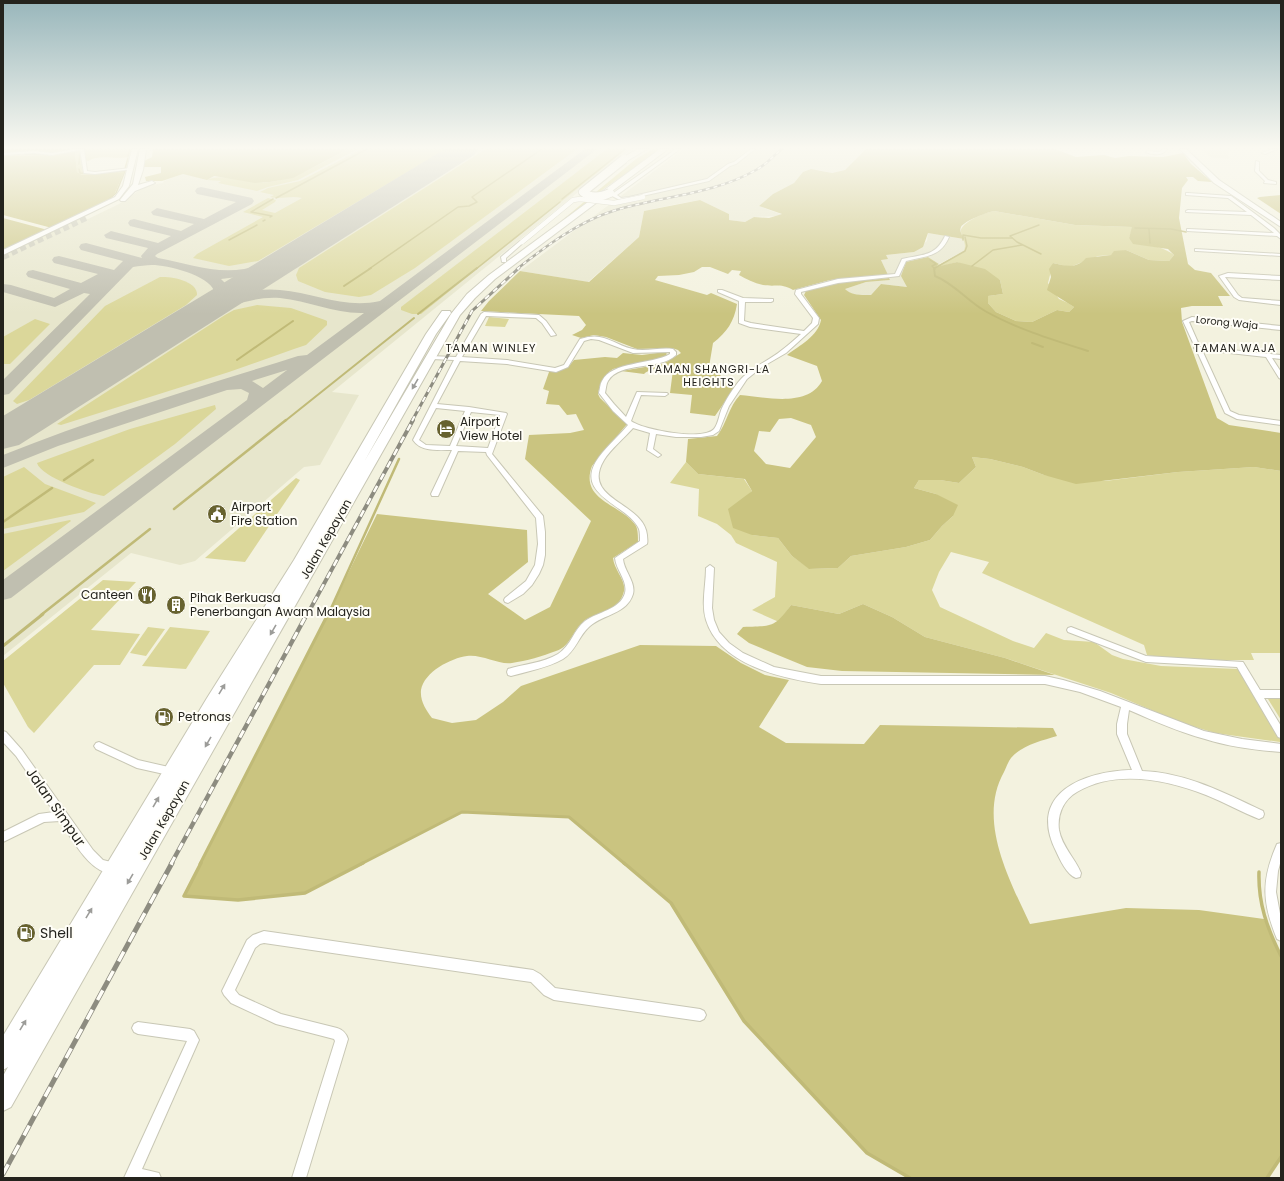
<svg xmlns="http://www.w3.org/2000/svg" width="1284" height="1181" font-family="Poppins,sans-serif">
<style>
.built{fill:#e7e6cc}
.green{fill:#dbd79a}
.forest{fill:#cac480;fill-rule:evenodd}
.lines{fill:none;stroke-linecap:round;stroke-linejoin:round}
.stream-far4{stroke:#c0ba77;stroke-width:1.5}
.stream-far3{stroke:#c0ba77;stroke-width:2}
.stream-far2{stroke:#c0ba77;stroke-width:2.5}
.stream-far1{stroke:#c0ba77;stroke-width:3}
.stream{stroke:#c0ba77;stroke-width:3.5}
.taxiway{fill:#c0bfb0;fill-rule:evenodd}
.runway{fill:#c0bfb0;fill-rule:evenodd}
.secondary-tunnel{stroke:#cac9b8;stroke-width:6;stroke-dasharray:6 3.5;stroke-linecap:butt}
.street-casing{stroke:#c8c7b5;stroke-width:2}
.secondary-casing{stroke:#c8c7b5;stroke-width:2}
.primary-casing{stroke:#c8c7b5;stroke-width:2}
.highway-casing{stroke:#c8c7b5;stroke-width:2}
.street{fill:#fff;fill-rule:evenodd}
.secondary{fill:#fff;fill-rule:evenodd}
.primary{fill:#fff;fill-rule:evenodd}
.highway{fill:#fff;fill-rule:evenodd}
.rail-far4-casing{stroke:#8d8c80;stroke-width:2.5}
.rail-far3-casing{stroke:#8d8c80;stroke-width:3}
.rail-far2-casing{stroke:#8d8c80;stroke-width:4}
.rail-far1-casing{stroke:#8d8c80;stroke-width:4.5}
.rail-casing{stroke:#8d8c80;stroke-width:5}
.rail-far4{stroke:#fffef7;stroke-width:1.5;stroke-dasharray:4;stroke-linecap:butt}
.rail-far3{stroke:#fffef7;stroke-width:2;stroke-dasharray:5.5;stroke-linecap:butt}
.rail-far2{stroke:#fffef7;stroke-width:2.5;stroke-dasharray:7;stroke-linecap:butt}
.rail-far1{stroke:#fffef7;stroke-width:3;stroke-dasharray:8;stroke-linecap:butt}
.rail{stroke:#fffef7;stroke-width:3.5;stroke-dasharray:11;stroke-linecap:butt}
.street-bridge-casing{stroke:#c8c7b5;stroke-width:5.5;stroke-linecap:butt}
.highway-bridge-casing{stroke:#c8c7b5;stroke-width:10;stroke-linecap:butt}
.street-bridge{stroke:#fff;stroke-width:4.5}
.highway-bridge{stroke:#fff;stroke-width:8}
.oneway{fill:#9c9c99}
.labels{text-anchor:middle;stroke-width:4;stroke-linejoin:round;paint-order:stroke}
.far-street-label{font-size:10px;fill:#24231d;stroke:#fffef7}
.far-neighbourhood-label{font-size:11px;letter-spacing:1px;fill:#24231d;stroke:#fffef7}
.poi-label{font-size:12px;fill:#24231d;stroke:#fffef7;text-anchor:start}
.street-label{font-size:12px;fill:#24231d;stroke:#fffef7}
.near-street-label{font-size:14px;fill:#24231d;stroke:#fffef7}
.near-poi-label{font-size:14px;fill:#24231d;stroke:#fffef7;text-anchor:start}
</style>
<rect width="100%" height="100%" fill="#f3f2df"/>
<!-- built -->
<g class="built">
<polygon points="351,149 631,149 332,392 359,395 320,465 304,467 195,561 180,565 131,553 3,656 3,253 82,217 88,219 119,204 146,186 163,183 164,181 183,174 207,179 213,176 261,186 294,179"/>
<polygon points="684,149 866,149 845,170 831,173 819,170 798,178 794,183 773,194 759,206 783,215 778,216 754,217 745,222 728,220 729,214 700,200 672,205 644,211 639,237 588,282 520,271"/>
<polygon points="1201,149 1232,149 1228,153 1229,159 1210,157"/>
<polygon points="928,233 964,239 966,246 964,251 939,264 928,257 907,287 881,284 871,295 858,295 849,293 845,289 866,282 890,280 881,260 886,255 914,252 927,241"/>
</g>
<!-- green -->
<g class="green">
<path d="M85 149H133L131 156C119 161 100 153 88 161L85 160Z"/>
<path d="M348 149H358L298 180 268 187 257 191 218 183 221 181 207 180C224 172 250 185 270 182 298 178 323 162 348 149Z"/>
<path d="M362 149H446L258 261 229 266 193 258 197 254 263 217 243 212 268 198 276 200 275 202 262 210 275 213 302 198C291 195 281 200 270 197L274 195 260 192 268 188 300 181Z"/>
<polygon points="486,149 577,149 415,268 371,295 359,297 325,292 298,281 296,275 299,268"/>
<polygon points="607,149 627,149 421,314 412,314 401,310 401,307"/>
<polygon points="653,149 661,149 605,188 543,236 636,159"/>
<polygon points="81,150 82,169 84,173 94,174 124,171 124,172 82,175 77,172 75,152 47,156 3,156 34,153 56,154"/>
<path d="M994 211 1075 225 1133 227 1129 238C1142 243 1165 247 1174 255L1169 261 1149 260 1126 250 1111 255 1098 256 1070 267 1053 263 1048 283 1059 299 1068 303 1074 307 1069 312 1057 310 1032 322 1016 321 996 312 988 303V296L1003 294 1000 280 957 262 943 266 935 267 964 251C967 242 962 240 961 232 959 223 986 212 994 211Z"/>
<path d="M160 277C171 276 198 281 197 295L186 305 29 400 17 404 13 401 105 306Z"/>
<polygon points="257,305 291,308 325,320 327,321 327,325 306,345 294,349 229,372 61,425 57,424 225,315 234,310"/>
<polygon points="489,317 509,319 505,327 485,326"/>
<polygon points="35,319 50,324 10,364 3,364 3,337"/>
<path d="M215 405 216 409 175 444 104 496C90 494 41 477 37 463L130 429Z"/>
<path d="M972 457 990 459 1023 467 1044 475 1105 481 1178 472 1254 467 1281 471V653H1251L1254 660C1219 660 1182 661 1147 655L1144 645 982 573 989 562 951 552 939 572 932 590 940 607 1013 641 1034 648 1046 633 1064 640 1094 642 1112 655 1123 659 1161 666 1239 669 1281 739 1280 742 1215 733 1182 723 1111 693 1005 658 925 637 892 617 863 604 839 614 791 605 779 622 752 610 775 597 777 562 736 543 731 535 717 524 698 516 699 489 670 483 686 462 698 474 744 479 752 491 742 500 752 535 778 538 792 556 810 569 838 568 851 556 906 547 930 540 942 526 953 516 936 494 914 488 919 480H940L959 483 976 467Z"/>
<polygon points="24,467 45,484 96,503 84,512 3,529 3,477"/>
<polygon points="296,478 300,480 245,562 205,558"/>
<polygon points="70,520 71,521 3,571 3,534"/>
<polygon points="103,580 136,582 91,630 140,634 120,665 94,665 34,733 28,727 3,683 3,661"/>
<polygon points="148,627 165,629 146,656 130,653"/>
<polygon points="170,627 210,631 186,669 142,666"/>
<polygon points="1269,697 1281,698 1281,720 1268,699"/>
</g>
<!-- forest -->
<g class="forest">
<polygon points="3,149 80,149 53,153 35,152 3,153"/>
<polygon points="153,149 348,149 293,178 270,182 255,183 214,176 207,180 183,174 162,181 146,181 145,177 161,173 161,167 143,167 144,161 152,157"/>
<path d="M866 149H1055L1076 157 1104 155 1115 158 1129 156 1163 157 1183 153 1191 164 1212 182 1198 181 1193 177H1186L1188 180 1182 188 1179 218 1188 264 1195 270 1211 273 1230 296H1218L1223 306H1192L1181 308 1182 322 1217 418 1229 425 1281 433V471L1254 467 1178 472 1076 484 1044 475 1023 467 990 459 972 457 976 467 959 483 940 480H919L914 488 936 494 958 505 953 516 942 526 930 540 906 547 851 556 838 568 809 569 792 556 778 538 752 535 733 528 728 509 752 491 745 479 698 474 686 462 688 439 717 436C727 423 729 406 740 395 765 397 807 408 822 381L817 366 787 355C799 346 818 336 821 320L804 295 806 291 834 283 889 278 890 280 866 282 845 289C852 296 862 295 871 295L881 284 907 287 901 276 906 262 928 257 939 264 936 267 957 262 985 269 1000 280 1003 294 988 296V303L996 312 1016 321 1032 322 1057 310 1069 312 1074 307 1047 290 1051 277 1049 269 1053 263C1066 266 1077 269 1086 258L1111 255 1114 251 1126 250 1149 260 1169 261 1174 255 1168 249 1133 244 1129 238 1132 227 1075 225 994 211C988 212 964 221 961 227 959 231 962 235 964 239L928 233 923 247 914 252 886 255 888 259 881 260 888 275 830 280 793 290C780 283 776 287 763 285 754 283 746 279 739 275L741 271 732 270 728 274 710 267H702L694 272 679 275 658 276 655 280 707 295 711 293 737 304C734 322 727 332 713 343L709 367 721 371 720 380 735 387 715 416 690 413 692 395 670 393 673 370C664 368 651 367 644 374L621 371 663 364 681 353 678 350 672 348 637 349 606 337 594 335 581 338 572 335 582 330 586 325 579 316 481 311 489 301 520 271 589 282 639 237 644 211 700 200 729 214V220L745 222 754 217 769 218 782 214 759 206 773 194 794 183 803 172 811 169 832 173 845 170ZM791 418 811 425 816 437 790 468 766 464 754 451 759 431 770 432 779 419Z"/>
<polygon points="75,152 77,172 82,175 124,172 115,193 107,201 93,209 52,228 3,215 3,156 47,156"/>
<polygon points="1281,195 1281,214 1257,198 1260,197"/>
<polygon points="3,218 44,229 47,231 3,251"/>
<path d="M665 352 667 354 664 357 613 369C603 375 600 384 598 394L600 398 627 424 592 466C579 501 622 504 636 526 638 530 638 537 638 542L613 558C614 570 626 580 624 591 620 610 601 611 587 619 573 627 572 646 556 651 543 656 526 661 512 663 498 665 482 654 467 656 451 658 424 672 421 690 420 701 426 710 432 718L452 723 476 720 503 702 521 686 640 645 716 646 741 663 765 675 789 680 759 727 786 743 864 744 880 725 1053 728 1057 736C1041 741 1022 745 1011 758 1008 762 1006 768 1004 772 977 820 1009 879 1030 924L1126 908 1199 910 1264 919 1281 956V1157L1267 1178H910L867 1153 744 1021 671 903 569 817 462 812 305 893 238 900 184 896 339 592 377 514 527 530 528 562 488 594 525 620 550 607 591 521 525 459 529 435 570 433 584 430 576 414 567 415 559 405 546 404 549 391 543 389 549 372C560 372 568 369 574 360L605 357 617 358 623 353 642 355Z"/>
<path d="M863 604 892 617 925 637 1005 658 1055 675 842 671 807 667 749 643 737 634 743 627C772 626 774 628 791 605L839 614Z"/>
</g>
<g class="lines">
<!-- stream-far4 -->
<g class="stream-far4">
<polyline points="64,153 80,151 79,164"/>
<polyline points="25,154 48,155"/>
<polyline points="128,156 130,149"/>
<polyline points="79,169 80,173 98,174"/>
<polyline points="125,169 128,158"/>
<polyline points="103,173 125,171 116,193 107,201"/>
<polyline points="276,198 367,149"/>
<polyline points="562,199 625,149"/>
<polyline points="270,217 272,216 251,212 273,199"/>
<polyline points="263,221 265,220"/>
<polyline points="1039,225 1010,236 1017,242 1041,254"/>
<polyline points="1135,228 1171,229 1186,232"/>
<polyline points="1149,229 1150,243"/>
<polyline points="229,240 257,225"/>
<polyline points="963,240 963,235 981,238 1012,238"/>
<polyline points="930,260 936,264 932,266 935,269"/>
<polyline points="972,266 993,250 1022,245"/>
<polyline points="935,268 965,251 967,246 965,237"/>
<polyline points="369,269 458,207 469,206 477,202 472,197 542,149"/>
<polyline points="476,269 560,202"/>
</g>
<!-- stream-far3 -->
<g class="stream-far3">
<path d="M934 268 935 276C955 284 967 301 985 311 1017 329 1053 340 1088 351"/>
<polyline points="344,286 371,268"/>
<polyline points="418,314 477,268"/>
<polyline points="1032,343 1043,347"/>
<polyline points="237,360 293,321"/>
<polyline points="285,421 414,318"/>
</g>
<!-- stream-far2 -->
<g class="stream-far2">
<polyline points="64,480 93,460"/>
<polyline points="174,509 286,420"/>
<polyline points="3,522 52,488"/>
<polyline points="41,615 150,529"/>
<polyline points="328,615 399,459"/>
</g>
<!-- stream-far1 -->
<g class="stream-far1">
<polyline points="3,646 43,614"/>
<polyline points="200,864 328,614"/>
<polyline points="361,864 462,812 569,817 625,864"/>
</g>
<!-- stream -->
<g class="stream">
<polyline points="201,863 184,896 238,900 305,893 363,863"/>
<polyline points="624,863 671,903 744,1021 867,1153 910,1178"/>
<path d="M1259 872C1258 903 1267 928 1281 956"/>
<polyline points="1267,1178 1281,1157"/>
</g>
<!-- taxiway -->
<g class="taxiway">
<path d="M585 149H597L11 598 3 600V580L247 400 249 393 241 389 227 390 58 446 3 468V455C99 416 200 387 298 356L307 355 364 313C335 314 309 301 280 298 255 296 234 306 211 311L206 310 204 307 214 291C209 275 167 265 152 265 146 265 139 266 133 267L9 394 3 395V380L90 294 84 293 55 307 3 292V284L11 285 54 298 70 289 28 277 26 274 28 271 33 270 81 283 98 274 54 263 52 260 54 257 59 256 114 270 123 261 81 250 79 247 81 244 86 243 142 258 141 256 148 248 106 238 104 235 111 231 158 243 171 236 130 226 128 223 130 220 134 219 181 231 194 224 153 215 151 212 157 208 204 219 236 202 197 194 195 191 197 188 201 187 252 198 254 201 252 204 157 254 155 256 158 258C187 263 214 274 244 269 257 267 270 261 283 258L288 259 290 262 288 265 254 275 221 279C227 284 229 290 226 297 243 292 262 288 280 290 315 293 345 309 380 301ZM287 370 263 388 252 381Z"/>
<polygon points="17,422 23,423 26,427 23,431 3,436 3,425"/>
</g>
<!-- runway -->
<polygon class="runway" points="445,149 478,149 474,155 19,445 3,449 3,416"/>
<!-- secondary-tunnel -->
<polyline class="secondary-tunnel" points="3,257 86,218"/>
<defs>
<g id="street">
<polygon points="76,149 84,149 87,171 95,172 131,168 133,169 95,174 84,173 80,150 52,155 34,153 3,155 3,153 34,151 52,153"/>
<polygon points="676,149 680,149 617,195 621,198 629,197 707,179 728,164 734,162 751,149 755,149 736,164 730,166 709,181 629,199 620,200 612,196 612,194"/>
<path d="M1163 149H1167C1163 156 1152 155 1146 152L1148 151 1159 152Z"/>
<polygon points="1272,149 1277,149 1265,154 1262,153"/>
<polygon points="1256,161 1259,162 1259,171 1268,180 1276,182 1276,184 1264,183 1265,181 1255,171"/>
<polygon points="1188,193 1231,196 1274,228 1281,235 1281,239 1277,236 1187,231 1187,229 1189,229 1274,233 1251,215 1186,212 1186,211 1188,210 1247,212 1228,198 1186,195 1186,193"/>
<path d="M945 236 949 237C941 257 925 256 906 261L899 276 838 283 801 292V294L819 318 818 324 786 353 762 367 747 379 729 406 719 431 713 435 701 437H676L656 434 653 449 661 455 658 457 647 450 650 433 633 428C625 437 610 450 604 460 580 500 644 502 647 535 647 538 648 541 647 544L623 559C624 571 636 582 633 594 627 614 604 614 590 626 579 635 576 651 563 659 548 668 528 671 511 676L508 675 507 672 508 669C524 664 543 663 558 654 571 646 574 629 585 621 597 612 620 610 625 593 628 581 616 570 615 558L640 541C640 537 640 532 639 529 628 504 571 495 599 457 607 446 619 436 628 425L613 411 599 393C600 389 600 384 602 381 612 361 651 365 670 354V352L633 353 599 340 591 339 584 341 568 367 556 372 507 364 460 361 437 404 469 407 506 413 507 414 492 454 543 516 545 532V555L543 565 539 574 532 585 523 594 508 603 505 602 504 600 505 598 526 581 535 565 538 544 536 518 487 455 486 452 458 451 439 494 438 496H432L431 494 452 450C438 450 421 452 413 440L454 360 431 359 429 358V356L456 357 481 314 484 312 539 315 546 321 556 335 551 336 542 323 536 318 486 316 462 357 507 360 555 368 564 365 580 339C605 331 611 344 633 349 645 352 660 347 673 349L676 352V355C659 371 620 361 608 381 606 384 606 389 605 393L614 404 626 417 637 392 667 393 668 394 665 396 641 395 631 421C643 430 704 441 714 429 719 423 719 413 723 406 727 398 737 382 744 376 756 365 770 360 782 350 789 345 795 339 801 334L750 327 739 323V301L718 292V290H722L743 298 773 299V301L771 302H745L744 321 751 323 804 331 812 323 813 318 795 294 796 290 838 279 895 274 902 259C923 254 935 257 945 236ZM436 408 465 411 450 446 426 445 419 440ZM471 412 500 415 488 448 456 446Z"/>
<polygon points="520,241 524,242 506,258 506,262 502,262 501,257"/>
<polygon points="1195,249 1281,254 1281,256 1197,251 1195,251"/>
<polygon points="1228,273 1281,276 1281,280 1225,277 1238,295 1242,298 1281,301 1281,305 1239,300 1234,297 1219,276"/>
<polygon points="1192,317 1281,326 1281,330 1192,321 1189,322 1200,347 1281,355 1281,359 1272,358 1281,372 1281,379 1279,378 1266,357 1202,350 1230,411 1239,415 1281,421 1281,425 1237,419 1225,413 1196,349 1194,348 1195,347 1183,321"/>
<path d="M710 565 714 568 712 608 714 620 719 632 729 643 743 653 774 667 821 676H1045L1063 680 1100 691 1204 731 1242 739 1281 744V752C1255 750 1230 747 1205 739 1179 732 1154 721 1129 710L1127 724V734L1142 771C1184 772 1225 793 1263 811L1264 814 1263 817 1259 819C1241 812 1224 802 1206 795 1167 780 1116 769 1077 792 1063 800 1057 815 1059 830 1062 847 1075 858 1081 873L1080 877 1076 878C1067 875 1060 860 1056 851 1027 793 1084 771 1132 770L1117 734V724L1121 707 1080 692 1045 684H821C781 678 720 665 706 620 701 604 706 585 706 568Z"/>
<polygon points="1071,627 1146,656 1243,662 1260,690 1281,690 1281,698 1264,698 1281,726 1281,738 1278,737 1237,667 1146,662 1068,632 1067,630 1068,628"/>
<path d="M3 731 6 732 22 750 93 850 103 860 119 864 120 868 119 872C94 882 71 837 60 821L44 822 3 842V832L39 814 54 812 16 756 3 742Z"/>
<polygon points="99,742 138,760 173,768 176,769 178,772 176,775 173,776 137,768 96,749 94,746 96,743"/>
<path d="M1281 843V860L1278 871 1276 892 1281 919V941L1277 939C1262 902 1261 881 1277 844Z"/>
<path d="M264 931 533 970 540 974 555 988 700 1009 704 1011 706 1015 704 1019 700 1021 554 1000 544 995 531 982 264 943 260 944 255 948 235 990 239 995 281 1014 337 1028C343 1030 346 1033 348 1039L306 1178H292L335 1041 334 1039 276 1024 231 1003 224 995 222 991 224 987 247 940 253 935Z"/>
<polygon points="138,1022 190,1029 194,1031 199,1040 142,1169 159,1173 161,1178 124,1178 187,1041 138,1034 134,1032 132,1028 134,1024"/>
</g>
<g id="secondary">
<polygon points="132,149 138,149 129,186 119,199 3,255 3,250 115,197 123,186"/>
<polygon points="140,149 146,149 143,170 138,185 152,181 155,183 135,191 125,201 121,201 120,200 133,184"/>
</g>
<polygon id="primary" points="1180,149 1186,149 1219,180 1281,222 1281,227 1214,183"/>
<g id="highway">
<polygon points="638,149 647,149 627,161 620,159"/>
<polygon points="660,149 668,149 495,279 475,298 460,315 11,1107 3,1111 3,1076 8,1067 3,1070 3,1036 207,698 294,560 426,334 442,311 450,311 451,313 436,334 364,462 451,314 467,294 489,275"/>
</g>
</defs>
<!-- street casing -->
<use href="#street" class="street-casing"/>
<!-- secondary casing -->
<use href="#secondary" class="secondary-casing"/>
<!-- primary casing -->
<use href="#primary" class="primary-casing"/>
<!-- highway casing -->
<use href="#highway" class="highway-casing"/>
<!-- street -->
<use href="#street" class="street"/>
<!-- secondary -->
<use href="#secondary" class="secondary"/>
<!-- primary -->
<use href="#primary" class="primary"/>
<!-- highway -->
<use href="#highway" class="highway"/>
<defs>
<path id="rail-far4" d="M517 269C546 246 578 222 613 211 661 196 712 195 756 170 766 165 773 156 782 149"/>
<polyline id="rail-far3" points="412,421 472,311 519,268"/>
<polyline id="rail-far2" points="307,615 413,420"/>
<polyline id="rail-far1" points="171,864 307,614"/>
<polyline id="rail" points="3,1174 172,863"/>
</defs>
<!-- rail-far4 casing -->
<use href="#rail-far4" class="rail-far4-casing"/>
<!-- rail-far3 casing -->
<use href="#rail-far3" class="rail-far3-casing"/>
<!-- rail-far2 casing -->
<use href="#rail-far2" class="rail-far2-casing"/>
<!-- rail-far1 casing -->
<use href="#rail-far1" class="rail-far1-casing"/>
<!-- rail casing -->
<use href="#rail" class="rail-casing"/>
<!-- rail-far4 -->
<use href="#rail-far4" class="rail-far4"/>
<!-- rail-far3 -->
<use href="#rail-far3" class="rail-far3"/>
<!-- rail-far2 -->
<use href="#rail-far2" class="rail-far2"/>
<!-- rail-far1 -->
<use href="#rail-far1" class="rail-far1"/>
<!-- rail -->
<use href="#rail" class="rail"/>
<defs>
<polyline id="street-bridge" points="522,242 573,200 580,199 614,203 643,197"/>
<path id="highway-bridge" d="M610 193C601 197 591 199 583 192L624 159"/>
</defs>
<!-- street-bridge casing -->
<use href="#street-bridge" class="street-bridge-casing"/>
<!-- highway-bridge casing -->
<use href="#highway-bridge" class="highway-bridge-casing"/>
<!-- street-bridge -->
<use href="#street-bridge" class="street-bridge"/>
<!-- highway-bridge -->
<use href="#highway-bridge" class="highway-bridge"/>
</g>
<!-- one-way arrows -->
<defs><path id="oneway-solid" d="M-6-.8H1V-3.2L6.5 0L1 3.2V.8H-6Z"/></defs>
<g class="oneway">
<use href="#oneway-solid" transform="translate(415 384) rotate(120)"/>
<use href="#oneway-solid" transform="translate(273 630) rotate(120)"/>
<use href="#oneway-solid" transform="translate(222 689) rotate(-59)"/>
<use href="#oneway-solid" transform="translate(208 742) rotate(120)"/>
<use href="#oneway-solid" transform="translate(156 802) rotate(-60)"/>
<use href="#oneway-solid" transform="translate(130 879) rotate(120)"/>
<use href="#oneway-solid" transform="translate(89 913) rotate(-59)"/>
<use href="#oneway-solid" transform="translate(23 1025) rotate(-59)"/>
</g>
<!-- sky -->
<linearGradient id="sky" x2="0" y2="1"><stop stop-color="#98b6bb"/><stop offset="0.47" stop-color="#faf9f1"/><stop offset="1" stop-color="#faf9f1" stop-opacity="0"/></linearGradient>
<rect width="1284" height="314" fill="url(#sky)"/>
<!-- icons -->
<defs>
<symbol id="hotel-disc" viewBox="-11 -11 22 22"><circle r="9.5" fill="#67622f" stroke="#fffef7"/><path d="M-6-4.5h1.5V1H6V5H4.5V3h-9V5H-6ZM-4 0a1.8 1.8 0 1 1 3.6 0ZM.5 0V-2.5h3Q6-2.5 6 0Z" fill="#fff"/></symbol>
<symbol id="civic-disc" viewBox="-11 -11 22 22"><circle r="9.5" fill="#67622f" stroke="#fffef7"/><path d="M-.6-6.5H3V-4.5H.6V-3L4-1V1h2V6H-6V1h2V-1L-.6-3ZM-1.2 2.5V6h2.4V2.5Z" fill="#fff"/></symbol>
<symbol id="restaurant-disc" viewBox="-11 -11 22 22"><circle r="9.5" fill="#67622f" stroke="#fffef7"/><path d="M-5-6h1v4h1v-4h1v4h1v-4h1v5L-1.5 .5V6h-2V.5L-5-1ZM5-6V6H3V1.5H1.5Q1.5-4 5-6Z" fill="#fff"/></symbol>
<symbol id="building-disc" viewBox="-11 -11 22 22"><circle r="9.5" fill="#67622f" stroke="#fffef7"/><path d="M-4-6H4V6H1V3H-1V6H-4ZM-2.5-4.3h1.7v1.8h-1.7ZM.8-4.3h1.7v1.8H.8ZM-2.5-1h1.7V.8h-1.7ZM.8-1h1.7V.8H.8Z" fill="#fff"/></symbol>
<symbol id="fuel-disc" viewBox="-11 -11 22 22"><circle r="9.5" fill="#67622f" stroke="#fffef7"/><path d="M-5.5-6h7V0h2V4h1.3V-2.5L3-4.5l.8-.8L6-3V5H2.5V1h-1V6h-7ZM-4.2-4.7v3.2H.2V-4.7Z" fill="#fff"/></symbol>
</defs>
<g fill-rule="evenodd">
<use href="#hotel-disc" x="435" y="418" width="22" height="22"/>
<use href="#civic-disc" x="206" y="503" width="22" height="22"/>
<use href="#restaurant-disc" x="136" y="584" width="22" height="22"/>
<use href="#building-disc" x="165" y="594" width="22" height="22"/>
<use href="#fuel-disc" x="153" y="706" width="22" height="22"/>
<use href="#fuel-disc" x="15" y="922" width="22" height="22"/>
</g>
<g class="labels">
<!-- far-street labels -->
<g class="far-street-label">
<text transform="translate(1227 322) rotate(6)" y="4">Lorong Waja</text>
</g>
<!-- far-neighbourhood labels -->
<g class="far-neighbourhood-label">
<text x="491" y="352">TAMAN WINLEY</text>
<text x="1235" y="352">TAMAN WAJA</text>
<text x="709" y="373">TAMAN SHANGRI-LA<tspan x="709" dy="13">HEIGHTS</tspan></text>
</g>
<!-- poi labels -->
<g class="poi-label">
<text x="460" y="426">Airport<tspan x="460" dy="14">View Hotel</tspan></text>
<text x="231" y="511">Airport<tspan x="231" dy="14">Fire Station</tspan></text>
<text x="133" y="599" text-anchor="end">Canteen</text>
<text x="190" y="602">Pihak Berkuasa<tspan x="190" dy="14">Penerbangan Awam Malaysia</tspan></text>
<text x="178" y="721">Petronas</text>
</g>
<!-- street labels -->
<g class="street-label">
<text transform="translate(326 539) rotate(-60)" y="4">Jalan Kepayan</text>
<text transform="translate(164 820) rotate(-60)" y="4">Jalan Kepayan</text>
</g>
<!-- near-street labels -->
<g class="near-street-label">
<text transform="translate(56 807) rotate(55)" y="5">Jalan Simpur</text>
</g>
<!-- near-poi labels -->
<g class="near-poi-label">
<text x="40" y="938">Shell</text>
</g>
</g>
<!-- border -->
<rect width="1284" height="1181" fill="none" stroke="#24231d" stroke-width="8"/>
</svg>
